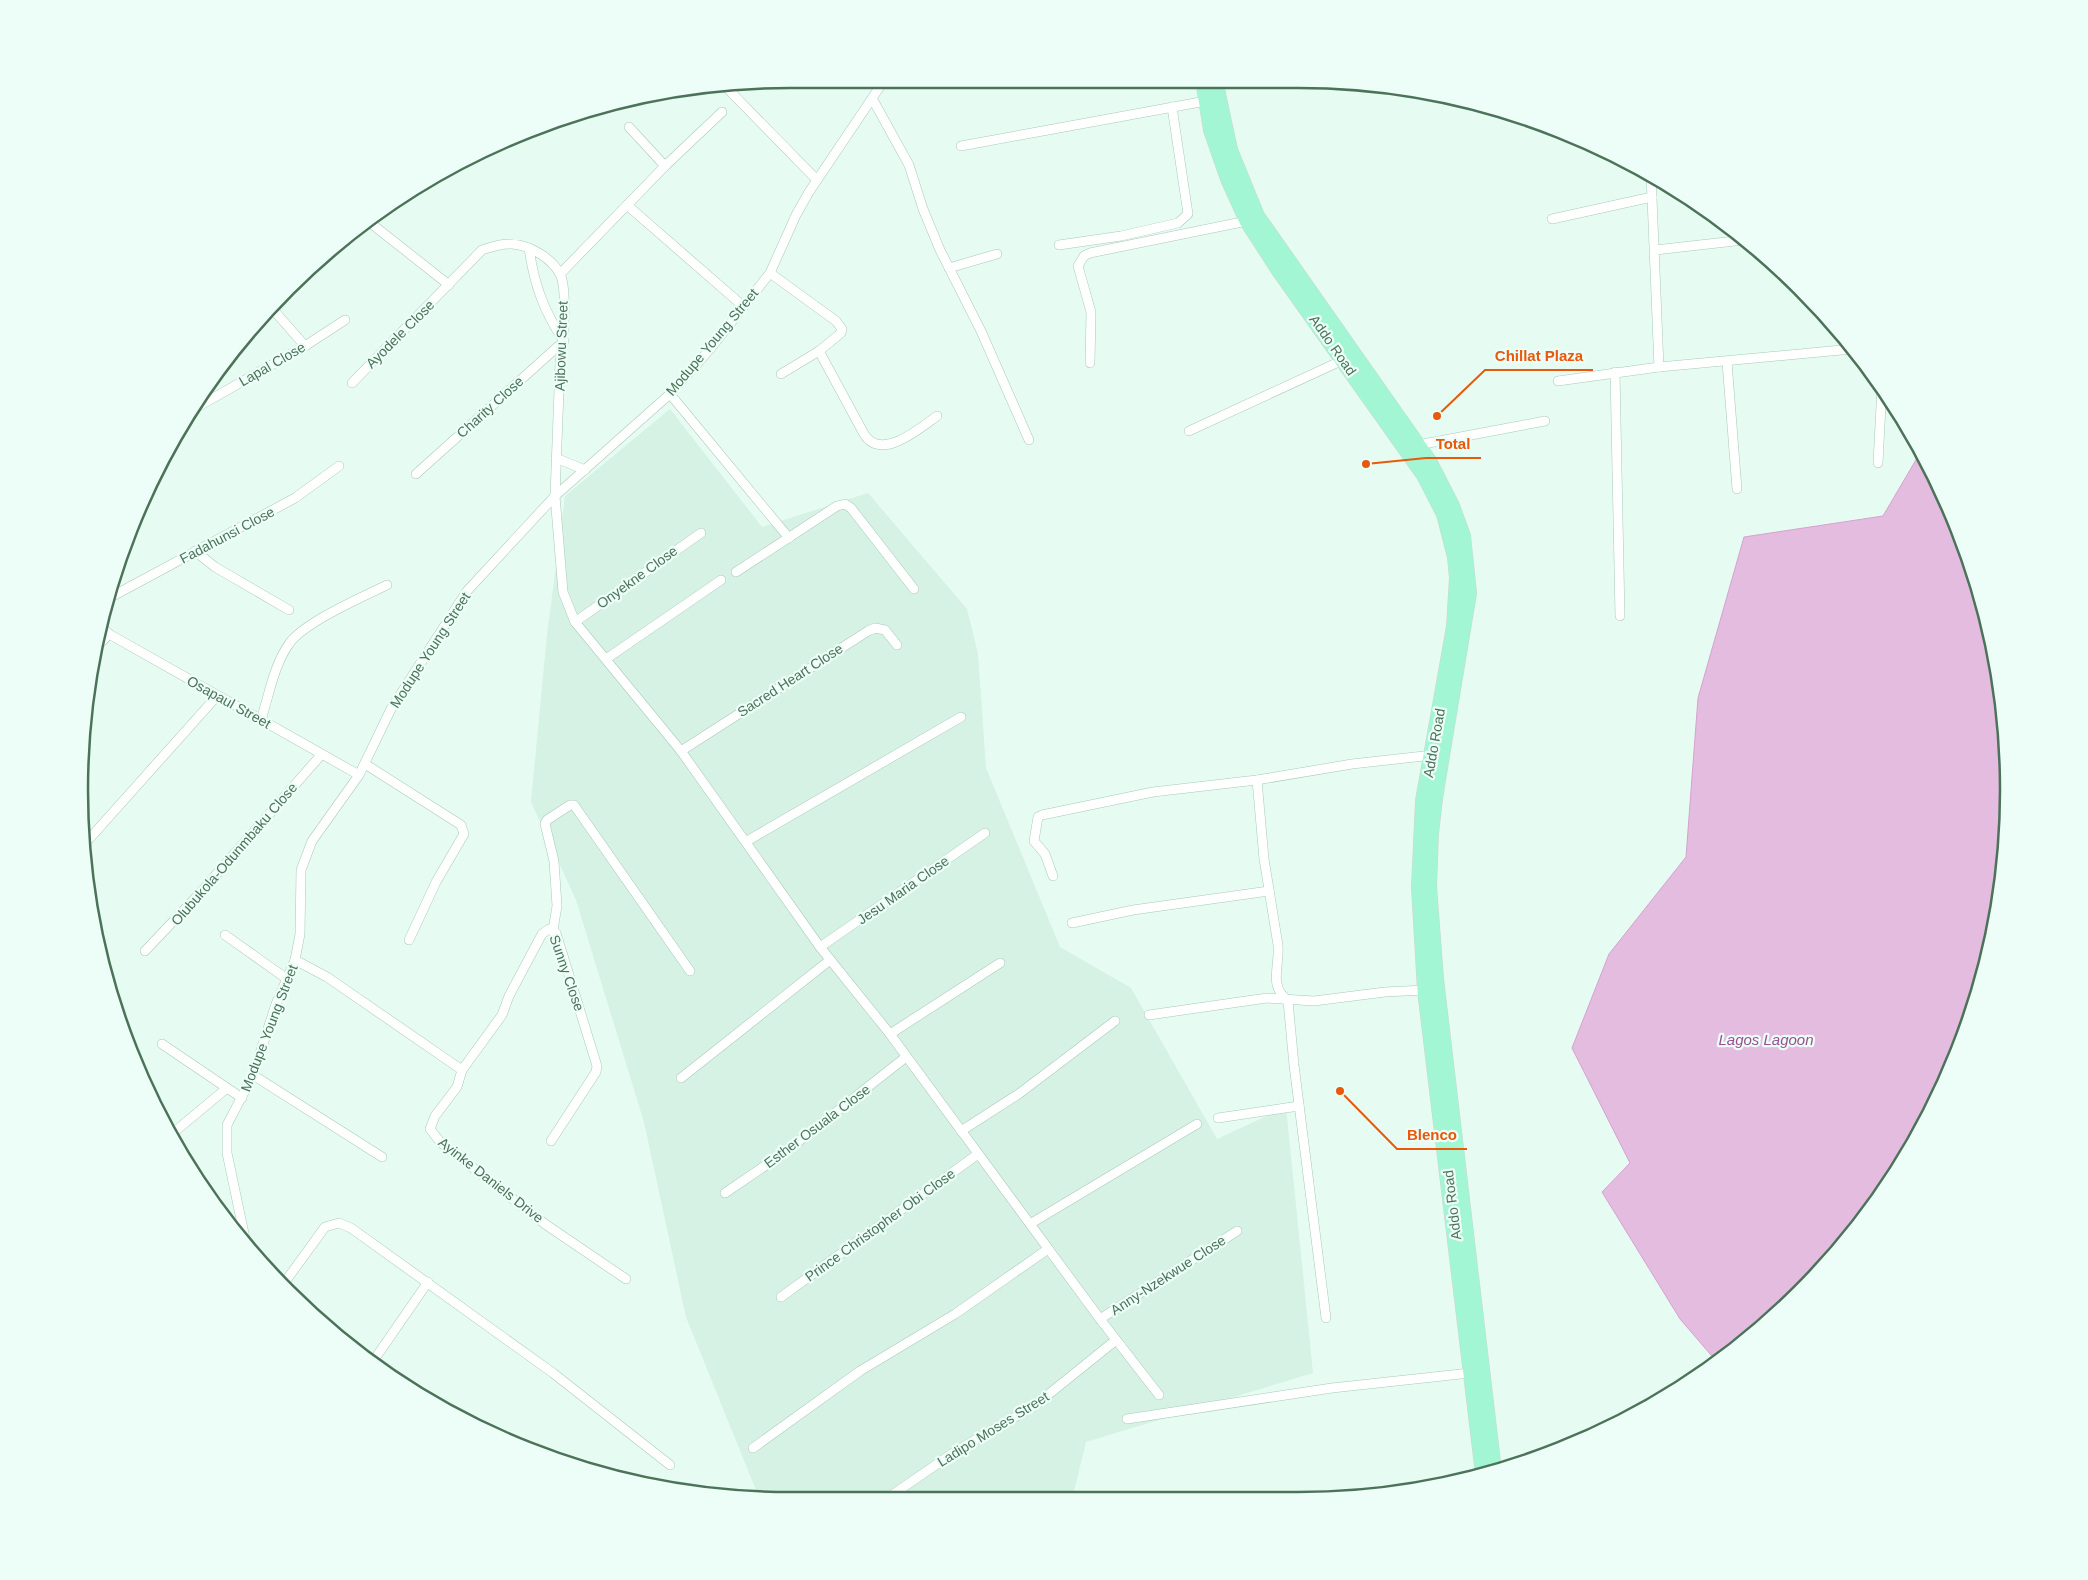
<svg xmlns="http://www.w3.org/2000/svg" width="2088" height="1580" font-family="Arial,sans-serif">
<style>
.residential{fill:#d5f2e4}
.water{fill:#e4bcdf;stroke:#d5a2cf}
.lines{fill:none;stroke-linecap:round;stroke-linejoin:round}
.street-casing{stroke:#aacab7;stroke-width:10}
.primary-casing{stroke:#cdd8d1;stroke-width:16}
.street{stroke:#fff;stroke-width:9}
.primary{stroke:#a2f6d4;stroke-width:15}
.labels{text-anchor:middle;stroke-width:4.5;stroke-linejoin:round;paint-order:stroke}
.street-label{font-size:14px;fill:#4c7359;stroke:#ecfef7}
.water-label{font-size:15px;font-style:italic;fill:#9a5090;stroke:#ecfef7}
.rim{fill:none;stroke:#4c7359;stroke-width:2.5}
.leader{fill:none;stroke:#e8590c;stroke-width:2}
.callout-dot{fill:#e8590c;stroke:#ecfef7;stroke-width:2}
.callout-label{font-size:15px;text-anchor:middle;font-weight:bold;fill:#e8590c;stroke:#ecfef7;stroke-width:4.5;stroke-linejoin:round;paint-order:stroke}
</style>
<rect width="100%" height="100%" fill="#e6fbf2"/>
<!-- residential -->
<polygon class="residential" points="670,409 762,527 868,493 967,609 978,654 986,768 1060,947 1131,988 1217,1139 1286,1107 1313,1373 1086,1442 1073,1495 758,1495 686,1317 644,1122 576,900 531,802 547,635 565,496"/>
<!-- water -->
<polygon class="water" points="1920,453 1955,518 1996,651 2009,790 1996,928 1955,1062 1890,1185 1801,1293 1717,1362 1680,1319 1602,1192 1630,1163 1572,1048 1609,954 1686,857 1698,698 1744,537 1883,516"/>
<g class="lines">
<defs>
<g id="street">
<polyline points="1356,82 1365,84"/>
<polyline points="726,87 817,180"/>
<polyline points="873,100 909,165 923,209 940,250 981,331 1029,440"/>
<polyline points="629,127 665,166"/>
<polyline points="961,146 1206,101"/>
<polyline points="1651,174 1659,367 1852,349"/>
<polyline points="627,205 743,306"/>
<polyline points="1552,219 1652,197"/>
<polyline points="368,221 449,285"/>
<polyline points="1059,245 1121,236 1178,223 1188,214 1172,107"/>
<polyline points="1655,250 1744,240"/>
<polyline points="949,268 997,254"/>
<polyline points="770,273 836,321 842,329 841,333 819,351 781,374"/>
<polyline points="560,274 665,166 722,112"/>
<polyline points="270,306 305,346"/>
<path d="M819 351 864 434C881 462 920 428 937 416"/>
<polyline points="1727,362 1737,489"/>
<polyline points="1090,363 1091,312 1078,266 1084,256 1090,253 1247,221"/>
<polyline points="1615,372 1620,616"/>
<polyline points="1558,381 1659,367"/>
<path d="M352 383 482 250C491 247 501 243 512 244 529 245 552 258 560 274 568 290 563 344 560 363L555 496 563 592 575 622 681 751 820 947 890 1034 1100 1319 1159 1395"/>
<polyline points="670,394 789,538"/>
<polyline points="199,406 305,346 345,320"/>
<polyline points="1189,431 1343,360"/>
<polyline points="1418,445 1545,421"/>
<polyline points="556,458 585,470"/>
<polyline points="1878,463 1882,386"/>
<path d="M416 474 564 341C544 312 534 284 529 248"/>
<polyline points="195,551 215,567 289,610"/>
<polyline points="736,572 837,506 845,504 851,508 914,589"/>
<polyline points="111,597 295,498 339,466"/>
<polyline points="575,622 701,533"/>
<polyline points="101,626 109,634 359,775"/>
<polyline points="92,652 109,634"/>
<polyline points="606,659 721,580"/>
<path d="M261 720C269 695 274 665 289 644 303 623 362 597 387 585"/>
<polyline points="681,751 868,631 875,628 885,630 897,645"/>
<polyline points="365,764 461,825 464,834 436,882 409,940"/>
<path d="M1257 780 1264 859 1278 945C1280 967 1268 985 1288 1001L1294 1065 1326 1318"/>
<polyline points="747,841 961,717"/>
<polyline points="82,847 217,696"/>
<polyline points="1053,876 1045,854 1034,841 1038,817 1042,815 1153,792 1257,780 1352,764 1433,755"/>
<polyline points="1072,923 1133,910 1269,891"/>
<polyline points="553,930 557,906 554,861 545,824 547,820 570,805 574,805 690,971"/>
<polyline points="225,935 287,979"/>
<polyline points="820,947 985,833"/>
<polyline points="145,951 200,893 321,755"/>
<polyline points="295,960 327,977 462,1070"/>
<polyline points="1149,1015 1267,998 1314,1001 1385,992 1425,990"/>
<polyline points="890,1034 1000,963"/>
<polyline points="162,1044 227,1088"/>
<polyline points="253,1075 382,1157"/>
<polyline points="681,1078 830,960"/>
<polyline points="1218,1118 1299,1106"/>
<polyline points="961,1131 1020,1093 1115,1021"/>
<polyline points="173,1133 227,1088 242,1098"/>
<polyline points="551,1141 596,1072 597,1066 556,933 549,929 542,934 509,996 502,1015 462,1070 457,1087 435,1116 430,1129 441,1143 545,1224 626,1279"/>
<polyline points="725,1193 784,1153 906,1057"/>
<polyline points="1030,1224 1197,1124"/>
<polyline points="246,1243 227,1153 227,1125 253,1075 276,1004 295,960 300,934 301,870 312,841 359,775 391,709 467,591 555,496 670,394 711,348 770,273 796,215 809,192 885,79"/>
<polyline points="282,1286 325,1227 339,1223 351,1228 553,1373 670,1465"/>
<polyline points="781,1297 978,1154"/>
<polyline points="1100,1319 1237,1231"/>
<polyline points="374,1360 428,1282"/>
<polyline points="1127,1419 1332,1388 1470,1373"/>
<polyline points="753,1448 860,1371 955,1314 1048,1249"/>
<polyline points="892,1495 956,1451 1034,1406 1116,1340"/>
</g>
<g id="primary">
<polyline points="1203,80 1211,130 1228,179 1247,221 1278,269 1424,475 1444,514 1455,557 1457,578 1454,627 1423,801 1419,887 1425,990 1483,1474"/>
<polyline points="1215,80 1230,150 1257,216 1429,461 1452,506 1463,536 1469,593 1435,798 1431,833 1429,886 1436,979 1494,1471"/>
</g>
</defs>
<!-- street casing -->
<use href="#street" class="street-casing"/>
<!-- primary casing -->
<use href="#primary" class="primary-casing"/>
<!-- street -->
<use href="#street" class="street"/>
<!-- primary -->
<use href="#primary" class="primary"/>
</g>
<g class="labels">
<!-- street labels -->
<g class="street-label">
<text transform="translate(400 334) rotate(-45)" y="5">Ayodele Close</text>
<text transform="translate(712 342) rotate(-50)" y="5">Modupe Young Street</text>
<text transform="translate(1333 345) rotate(55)" y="5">Addo Road</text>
<text transform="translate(561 346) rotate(-88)" y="5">Ajibowu Street</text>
<text transform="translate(272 364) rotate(-30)" y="5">Lapal Close</text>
<text transform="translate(490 407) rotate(-42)" y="5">Charity Close</text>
<text transform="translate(227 535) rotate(-28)" y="5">Fadahunsi Close</text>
<text transform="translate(637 577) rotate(-36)" y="5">Onyekne Close</text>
<text transform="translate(430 650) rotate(-57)" y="5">Modupe Young Street</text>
<text transform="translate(790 680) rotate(-33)" y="5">Sacred Heart Close</text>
<text transform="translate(229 702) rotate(29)" y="5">Osapaul Street</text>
<text transform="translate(1434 743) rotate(-80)" y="5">Addo Road</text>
<text transform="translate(234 854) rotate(-49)" y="5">Olubukola-Odunmbaku Close</text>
<text transform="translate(903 890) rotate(-35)" y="5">Jesu Maria Close</text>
<text transform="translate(567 973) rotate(71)" y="5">Sunny Close</text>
<text transform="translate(269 1028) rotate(-69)" y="5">Modupe Young Street</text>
<text transform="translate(817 1126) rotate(-37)" y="5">Esther Osuala Close</text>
<text transform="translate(491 1180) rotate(38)" y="5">Ayinke Daniels Drive</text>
<text transform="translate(1452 1205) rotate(-97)" y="5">Addo Road</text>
<text transform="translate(880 1225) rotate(-36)" y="5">Prince Christopher Obi Close</text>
<text transform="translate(1168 1275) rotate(-33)" y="5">Anny-Nzekwue Close</text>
<text transform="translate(993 1429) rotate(-32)" y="5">Ladipo Moses Street</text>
</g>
<!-- water labels -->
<g class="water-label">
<text x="1766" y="1045">Lagos Lagoon</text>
</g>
</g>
<!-- crop -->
<path d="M0 0H2088V1580H0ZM790 88H1298A702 702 0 0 1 2000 790V790A702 702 0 0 1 1298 1492H790A702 702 0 0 1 88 790V790A702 702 0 0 1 790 88Z" fill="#ecfef7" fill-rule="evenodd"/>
<path class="rim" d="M790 88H1298A702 702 0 0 1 2000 790V790A702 702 0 0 1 1298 1492H790A702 702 0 0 1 88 790V790A702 702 0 0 1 790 88Z"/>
<!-- callouts -->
<path class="leader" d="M1437 416L1485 370H1593M1366 464L1426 458H1481M1340 1091L1397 1149H1467"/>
<g class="callout-dot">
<circle cx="1437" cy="416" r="5"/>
<circle cx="1366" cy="464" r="5"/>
<circle cx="1340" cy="1091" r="5"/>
</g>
<g class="callout-label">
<text x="1539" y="361">Chillat Plaza</text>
<text x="1453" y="449">Total</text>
<text x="1432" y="1140">Blenco</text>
</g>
</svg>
